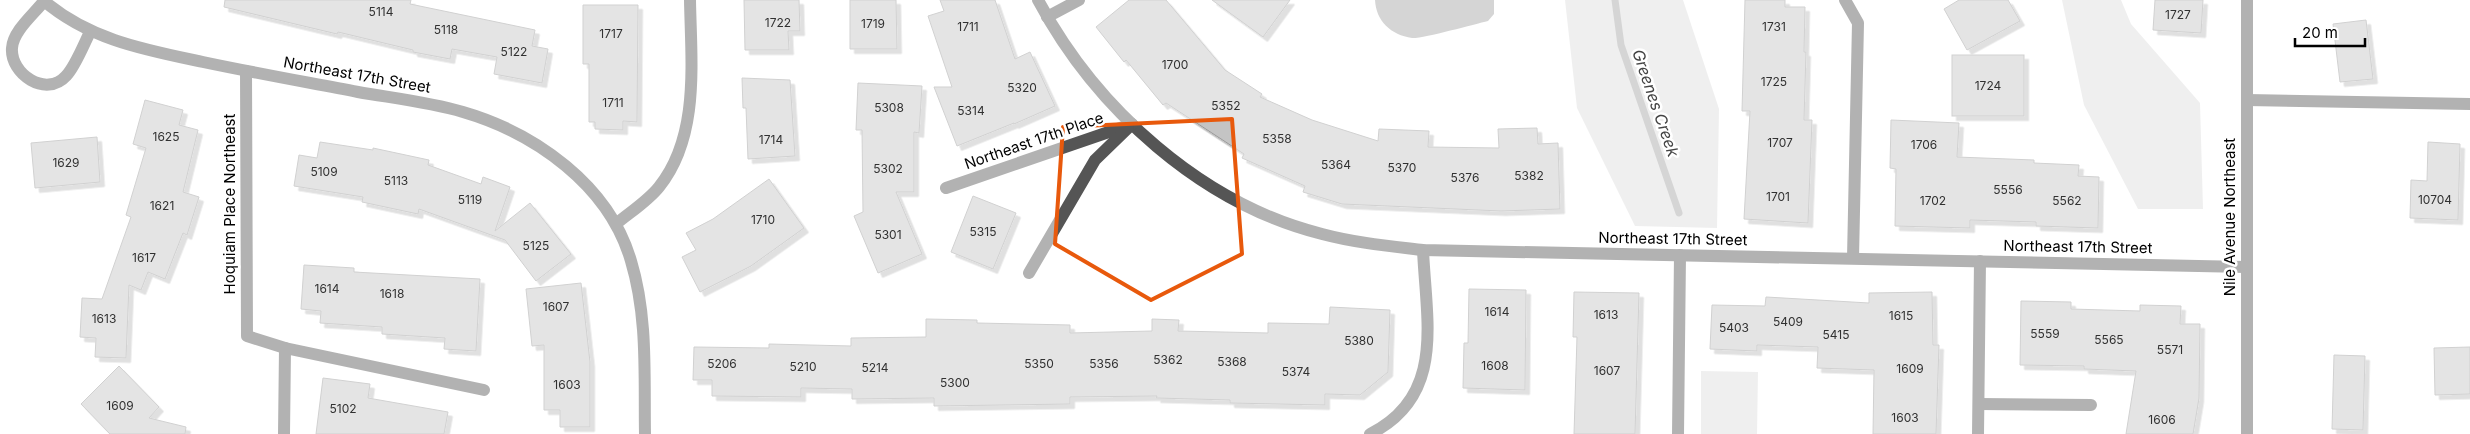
<svg xmlns="http://www.w3.org/2000/svg" width="2470" height="434" font-family="Inter,sans-serif">
<style>
.green{fill:#dcdcdc}
.water{fill:#a3a3a3}
.lines{fill:none;stroke-linecap:round;stroke-linejoin:round}
.stream{stroke:#a3a3a3;stroke-width:7}
.building{fill:#c4c4c4;stroke:#999;filter:url(#shadow)}
.minor{stroke:#555;stroke-width:12}
.marked{fill:none;stroke:#e8590c;stroke-width:4;stroke-linejoin:round}
.labels{text-anchor:middle;stroke-width:5;stroke-linejoin:round;paint-order:stroke}
.number-label{font-size:12px;fill:#313131}
.street-label{font-size:15px;fill:#000;stroke:#fff}
.water-label{font-size:16px;font-style:italic;fill:#444;stroke:#fff}
</style>
<defs>
<filter id="shadow"><feDropShadow dx="4.5" dy="4.5" stdDeviation="0" flood-color="#0004"/></filter>
</defs>
<rect width="100%" height="100%" fill="#fff"/>
<!-- green -->
<g class="green">
<polygon points="1565,0 1683,0 1719,109 1717,228 1635,226 1577,108"/>
<polygon points="2062,0 2121,0 2131,24 2200,103 2203,209 2138,209 2084,105"/>
<polygon points="1701,371 1758,372 1757,434 1701,434"/>
</g>
<!-- water -->
<path class="water" d="M1375 0H1494V14L1488 21C1475 24 1422 39 1412 38 1391 35 1376 21 1375 0Z"/>
<g class="lines">
<!-- stream -->
<polyline class="stream" points="1615,0 1621,45 1679,213"/>
</g>
<!-- building -->
<g class="building">
<polygon points="225,0 411,0 410,4 535,30 532,46 548,49 542,83 494,74 497,57 452,49 450,59 413,52 413,50 338,32 337,34 224,7"/>
<polygon points="744,0 799,0 800,31 788,31 789,50 745,50"/>
<polygon points="850,0 896,0 897,49 850,49"/>
<polygon points="940,0 995,0 1015,59 1030,52 1055,106 1014,124 1014,123 957,146 934,87 952,87 928,16 944,11"/>
<polygon points="1129,0 1166,0 1225,70 1262,94 1260,97 1312,120 1378,141 1379,129 1429,131 1428,147 1499,148 1498,129 1537,128 1538,144 1558,143 1560,209 1501,211 1342,204 1303,192 1305,186 1242,158 1244,154 1166,103 1163,105 1126,60 1124,62 1096,27"/>
<polygon points="1212,0 1290,0 1263,37"/>
<polygon points="1745,0 1785,0 1785,7 1805,7 1804,52 1806,52 1804,120 1812,120 1808,223 1744,219 1750,111 1742,111"/>
<polygon points="1959,0 2008,0 2020,21 1967,50 1944,9"/>
<polygon points="2155,0 2203,0 2201,33 2153,30"/>
<polygon points="583,5 638,5 637,122 623,121 623,130 595,129 595,122 589,122 589,64 583,64"/>
<polygon points="2366,20 2373,79 2340,82 2333,24"/>
<rect x="1952" y="55" width="72" height="61"/>
<polygon points="742,78 790,80 795,156 748,159 746,108 743,108"/>
<polygon points="858,83 922,86 919,133 914,132 914,192 896,192 922,254 878,273 854,216 863,212 862,130 856,130"/>
<polygon points="145,100 183,110 179,125 198,130 183,192 199,197 187,235 183,233 165,279 148,272 141,290 129,285 126,358 95,357 96,338 80,337 82,298 102,299 131,217 126,215 146,148 133,144"/>
<polygon points="1891,120 1959,123 1957,157 2034,160 2034,163 2079,165 2078,176 2099,177 2098,228 2036,226 2036,222 1970,220 1970,228 1895,226 1896,169 1890,168"/>
<polygon points="97,137 100,182 35,188 31,143"/>
<polygon points="320,142 373,150 373,148 429,160 428,165 481,184 483,177 510,187 495,231 530,203 571,254 536,281 505,240 419,209 418,214 362,202 363,197 294,186 299,155 317,158"/>
<polygon points="2428,142 2460,144 2458,220 2410,218 2411,180 2427,181"/>
<polygon points="769,179 804,228 751,266 700,292 682,257 696,250 686,233 713,219"/>
<polygon points="973,196 1016,213 993,269 951,252"/>
<polygon points="304,265 354,268 354,272 480,279 476,351 444,349 445,338 382,334 382,327 320,323 321,311 301,309"/>
<polygon points="581,283 590,362 590,427 560,427 560,410 544,410 544,345 532,346 526,289"/>
<polygon points="1469,289 1526,290 1525,390 1463,388 1464,343 1468,343"/>
<polygon points="1574,292 1639,293 1635,434 1574,434 1577,337 1573,337"/>
<polygon points="1932,292 1933,345 1939,345 1936,434 1873,434 1874,370 1817,368 1818,347 1757,345 1757,351 1710,349 1712,305 1765,306 1766,297 1869,303 1869,293"/>
<polygon points="2021,301 2071,302 2071,309 2140,311 2140,305 2181,306 2180,324 2200,324 2199,398 2193,434 2126,434 2136,371 2084,369 2084,366 2020,365"/>
<polygon points="1330,307 1390,310 1388,372 1360,395 1325,394 1325,405 1230,403 1230,400 1156,398 1157,396 1070,397 1070,404 934,406 934,398 852,399 852,389 801,388 801,397 712,396 712,380 693,380 694,347 769,348 769,344 851,346 851,338 926,337 926,319 977,320 977,323 1070,325 1070,333 1152,331 1152,319 1179,320 1178,331 1268,333 1268,323 1329,324"/>
<polygon points="2470,347 2470,394 2435,395 2434,348"/>
<polygon points="2334,355 2365,356 2363,430 2332,429"/>
<polygon points="119,366 159,407 149,418 186,427 185,434 110,434 81,404"/>
<polygon points="323,378 370,384 368,398 448,412 444,434 316,434"/>
</g>
<g class="lines">
<!-- minor -->
<g class="minor">
<path d="M43 0C89 40 146 50 203 62 255 73 306 82 358 92 392 98 429 102 463 112 535 133 609 185 631 261 648 317 644 376 645 434"/>
<path d="M1038 0C1096 109 1202 204 1322 234 1356 243 1389 246 1423 250L2246 267"/>
<polyline points="1845,0 1858,23 1853,258"/>
<path d="M44 1C34 14 13 31 12 48 10 74 46 98 66 76 75 67 84 44 90 32"/>
<polyline points="1047,17 1079,0"/>
<polyline points="246,71 247,336 285,348 284,434"/>
<polyline points="2247,100 2470,104"/>
<polyline points="946,188 1132,124"/>
<path d="M616 224C629 213 648 201 659 187 700 136 691 62 690 0"/>
<polyline points="1029,273 1095,160 1128,128"/>
<polyline points="285,348 484,390"/>
<polyline points="1979,404 2091,405"/>
<path d="M1370 434C1446 396 1426 321 1423 250"/>
<polyline points="1678,434 1680,255"/>
<polyline points="1978,434 1980,261"/>
<polyline points="2247,434 2247,0"/>
</g>
</g>
<!-- marked area -->
<path d="M0 0H2470V434H0ZM1232 119 1242 254 1151 300 1055 244 1063 127Z" fill="#fff" fill-opacity=".55" fill-rule="evenodd"/>
<path class="marked" d="M1232 119 1242 254 1151 300 1055 244 1063 127Z"/>
<g class="labels">
<!-- number labels -->
<g class="number-label">
<text x="381" y="16">5114</text>
<text x="2178" y="19">1727</text>
<text x="778" y="27">1722</text>
<text x="873" y="28">1719</text>
<text x="968" y="31">1711</text>
<text x="1774" y="31">1731</text>
<text x="446" y="34">5118</text>
<text x="611" y="38">1717</text>
<text x="514" y="56">5122</text>
<text x="1175" y="69">1700</text>
<text x="1774" y="86">1725</text>
<text x="1988" y="90">1724</text>
<text x="1022" y="92">5320</text>
<text x="613" y="107">1711</text>
<text x="1226" y="110">5352</text>
<text x="889" y="112">5308</text>
<text x="971" y="115">5314</text>
<text x="166" y="141">1625</text>
<text x="1277" y="143">5358</text>
<text x="771" y="144">1714</text>
<text x="1780" y="147">1707</text>
<text x="1924" y="149">1706</text>
<text x="66" y="167">1629</text>
<text x="1336" y="169">5364</text>
<text x="1402" y="172">5370</text>
<text x="888" y="173">5302</text>
<text x="324" y="176">5109</text>
<text x="1529" y="180">5382</text>
<text x="1465" y="182">5376</text>
<text x="396" y="185">5113</text>
<text x="2008" y="194">5556</text>
<text x="1778" y="201">1701</text>
<text x="470" y="204">5119</text>
<text x="2435" y="204">10704</text>
<text x="1933" y="205">1702</text>
<text x="2067" y="205">5562</text>
<text x="162" y="210">1621</text>
<text x="763" y="224">1710</text>
<text x="983" y="236">5315</text>
<text x="888" y="239">5301</text>
<text x="536" y="250">5125</text>
<text x="144" y="262">1617</text>
<text x="327" y="293">1614</text>
<text x="392" y="298">1618</text>
<text x="556" y="311">1607</text>
<text x="1497" y="316">1614</text>
<text x="1606" y="319">1613</text>
<text x="1901" y="320">1615</text>
<text x="104" y="323">1613</text>
<text x="1788" y="326">5409</text>
<text x="1734" y="332">5403</text>
<text x="2045" y="338">5559</text>
<text x="1836" y="339">5415</text>
<text x="2109" y="344">5565</text>
<text x="1359" y="345">5380</text>
<text x="2170" y="354">5571</text>
<text x="1168" y="364">5362</text>
<text x="1232" y="366">5368</text>
<text x="722" y="368">5206</text>
<text x="1039" y="368">5350</text>
<text x="1104" y="368">5356</text>
<text x="1495" y="370">1608</text>
<text x="803" y="371">5210</text>
<text x="875" y="372">5214</text>
<text x="1910" y="373">1609</text>
<text x="1607" y="375">1607</text>
<text x="1296" y="376">5374</text>
<text x="955" y="387">5300</text>
<text x="567" y="389">1603</text>
<text x="120" y="410">1609</text>
<text x="343" y="413">5102</text>
<text x="1905" y="422">1603</text>
<text x="2162" y="424">1606</text>
</g>
<!-- street labels -->
<g class="street-label">
<text transform="translate(357 75) rotate(10)" y="5">Northeast 17th Street</text>
<text transform="translate(1034 141) rotate(-19)" y="5">Northeast 17th Place</text>
<text transform="translate(230 204) rotate(-90)" y="5">Hoquiam Place Northeast</text>
<text transform="translate(2230 217) rotate(-90)" y="5">Nile Avenue Northeast</text>
<text transform="translate(1673 239) rotate(1)" y="5">Northeast 17th Street</text>
<text transform="translate(2078 247) rotate(1)" y="5">Northeast 17th Street</text>
</g>
<!-- water labels -->
<g class="water-label">
<text transform="translate(1656 103) rotate(71)" y="6">Greenes Creek</text>
</g>
</g>
<!-- scale -->
<path d="M2295 38v8h70v-8" fill="none" stroke="#000000" stroke-width="2.5"/>
<text x="2302" y="38" font-size="15" fill="#000000" stroke="#ffffff" stroke-width="4" paint-order="stroke">20 m</text>
</svg>
